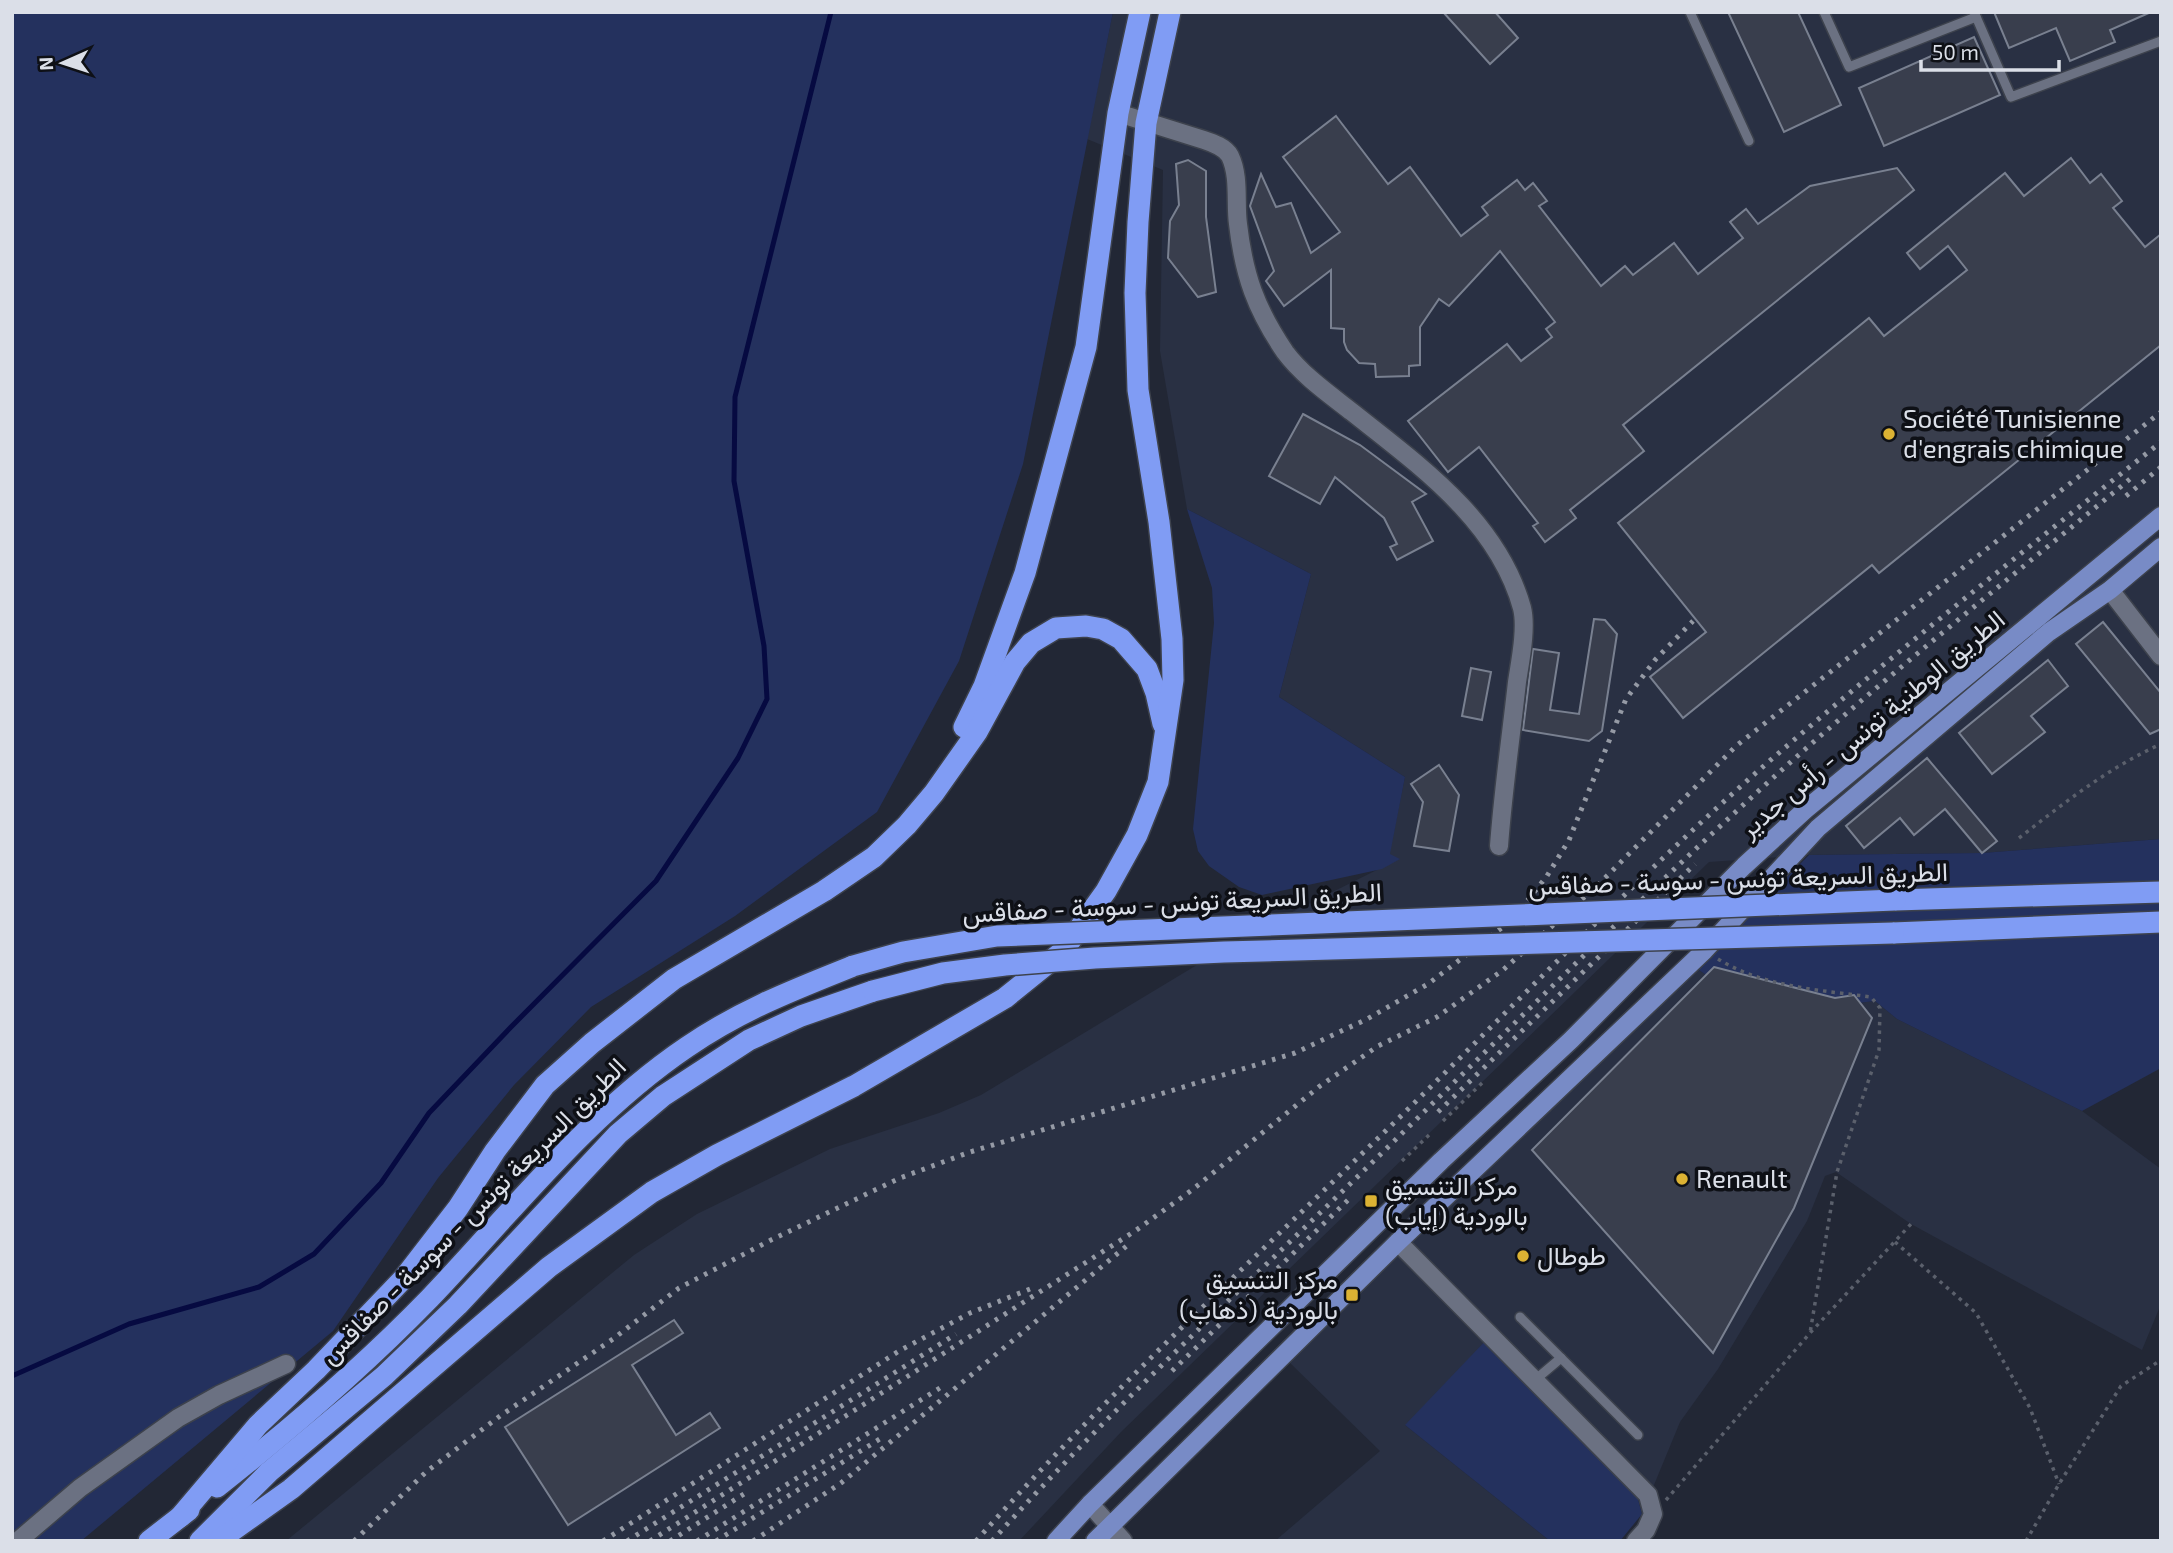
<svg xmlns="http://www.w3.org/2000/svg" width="2173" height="1553" font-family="'Exo 2',Vazirmatn,sans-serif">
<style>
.built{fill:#293043}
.green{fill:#24315e}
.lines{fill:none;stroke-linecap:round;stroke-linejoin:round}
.stream{stroke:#060a41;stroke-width:5}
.building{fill:#393e4d;stroke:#798090;stroke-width:2}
.lane-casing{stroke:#3d424d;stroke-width:12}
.street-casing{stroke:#3d424d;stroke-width:21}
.primary-casing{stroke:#3d424d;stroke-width:21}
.highway-casing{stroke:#3d424d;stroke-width:24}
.path{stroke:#5b606c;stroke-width:3.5;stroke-dasharray:3.5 5;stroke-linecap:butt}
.lane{stroke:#6b7182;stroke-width:9}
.street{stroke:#6b7182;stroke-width:18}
.primary{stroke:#788bc6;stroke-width:18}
.highway{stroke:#809cf4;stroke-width:21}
.rail{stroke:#959aa5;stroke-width:5;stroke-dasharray:3.5 7;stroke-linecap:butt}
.highway-bridge-casing{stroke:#3d424d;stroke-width:24;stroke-linecap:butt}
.highway-bridge{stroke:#809cf4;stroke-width:21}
.poi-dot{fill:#dcb233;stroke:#0e1016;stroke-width:2.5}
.labels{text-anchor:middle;stroke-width:7;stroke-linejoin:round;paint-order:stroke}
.poi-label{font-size:26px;fill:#dbdfe8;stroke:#0e1016;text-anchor:start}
.street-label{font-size:26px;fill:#dbdfe8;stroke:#0e1016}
</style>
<rect width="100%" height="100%" fill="#222735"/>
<!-- built -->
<g class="built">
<polygon points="1113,12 2161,12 2161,839 1982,853 1809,855 1709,862 1121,1432 1019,1541 286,1541 634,1255 697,1214 830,1149 939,1113 981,1095 1250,933 1399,859 1389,855 1405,777 1279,697 1311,574 1187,509 1160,351 1163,170 1087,139"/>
<polygon points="1696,968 1745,1002 1850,1004 1875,1001 1897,1019 2082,1111 2161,1169 2161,1304 2142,1350 1911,1224 1836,1172 1825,1176 1807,1221 1718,1369 1680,1422 1642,1514 1630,1470 1405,1425 1550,1541 1275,1541 1380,1451 1287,1360"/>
</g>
<!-- green -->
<g class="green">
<polygon points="12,12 1113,12 1023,464 959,661 877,812 735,916 591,1007 514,1085 438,1178 333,1331 81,1541 12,1541"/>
<polygon points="1187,509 1311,574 1279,697 1405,777 1390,854 1400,859 1382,869 1262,895 1239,887 1209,866 1198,851 1193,829 1214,623 1212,588"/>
<polygon points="2161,839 2161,1068 2082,1111 1897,1019 1875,1001 1850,1004 1745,1002 1696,968 1809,855 1982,853"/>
<polygon points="1491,1335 1630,1470 1642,1514 1620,1541 1550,1541 1405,1425"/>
</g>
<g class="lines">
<!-- stream -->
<polyline class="stream" points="12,1376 129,1324 259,1287 314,1254 381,1183 429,1113 511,1027 656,881 738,758 767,699 764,646 734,481 735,397 831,12"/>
</g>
<!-- building -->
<g class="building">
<polygon points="1443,12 1495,12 1518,38 1490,64"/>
<polygon points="1728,12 1798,12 1841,105 1784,132"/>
<polygon points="1994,12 2151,12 2110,30 2115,42 2070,61 2056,28 2009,48"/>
<polygon points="1974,37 2000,95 1884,146 1859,88"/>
<polygon points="1336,116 1388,184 1410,167 1461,236 1488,215 1482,207 1517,180 1525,190 1533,183 1547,201 1539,206 1601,286 1625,266 1633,275 1674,243 1698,274 1743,238 1730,222 1746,209 1758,224 1810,186 1897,168 1914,190 1623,425 1644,451 1570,510 1576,518 1545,542 1533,526 1538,523 1479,447 1448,472 1408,421 1507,344 1521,361 1552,337 1546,329 1555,322 1500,251 1449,306 1439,299 1420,327 1420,365 1409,366 1409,376 1376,377 1375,364 1359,363 1347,350 1344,342 1344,329 1331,328 1331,270 1284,306 1266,281 1274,271 1250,206 1261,174 1276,207 1291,203 1311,253 1340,232 1283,157"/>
<polygon points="2071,158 2090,183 2101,174 2122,201 2113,208 2145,247 2161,234 2161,345 1879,573 1872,565 1683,718 1650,677 1706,632 1618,523 1869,318 1884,336 1967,270 1948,246 1920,269 1907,253 2005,173 2024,196"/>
<polygon points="1188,160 1206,171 1206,217 1216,292 1198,297 1168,258 1170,221 1179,205 1176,164"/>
<polygon points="1303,414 1360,445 1426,494 1412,502 1433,541 1397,560 1390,547 1397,544 1384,518 1335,477 1320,504 1269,476"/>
<polygon points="1594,619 1605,620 1617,634 1602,731 1589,741 1523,730 1533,649 1559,653 1550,710 1579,714"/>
<polygon points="2103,622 2161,693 2161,729 2150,734 2076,644"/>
<polygon points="2048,660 2068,686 2031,716 2045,732 1992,774 1959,733"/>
<polygon points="1471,668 1491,672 1482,720 1462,716"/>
<polygon points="1927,758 1997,841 1982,853 1945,809 1914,835 1900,818 1864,848 1846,826"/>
<polygon points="1439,765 1459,795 1449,851 1414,846 1423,802 1411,784"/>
<polygon points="1714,967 1835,998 1854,995 1872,1018 1794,1208 1713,1353 1532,1150"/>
<polygon points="674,1320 683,1333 632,1365 676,1435 710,1413 720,1428 568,1525 505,1427"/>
</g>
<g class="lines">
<defs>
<g id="lane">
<polyline points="1690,12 1749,141"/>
<polyline points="1824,12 1849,67 1976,17"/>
<polyline points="1974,12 2011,97 2161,41"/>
<polyline points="1520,1317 1638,1435"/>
<polyline points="1535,1380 1561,1358"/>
</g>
<g id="street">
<path d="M1118 113 1204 140C1213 143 1225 147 1230 156 1240 177 1235 203 1238 224 1244 276 1256 309 1285 352 1302 375 1329 394 1352 412 1420 466 1498 521 1522 608 1527 628 1520 662 1517 682 1511 737 1503 791 1499 846"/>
<polyline points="2110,590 2161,656"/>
<polyline points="1398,1242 1648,1495 1653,1514 1646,1530 1636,1541"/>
<polyline points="1090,1504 1123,1541"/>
<polyline points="18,1541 80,1488 178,1418 219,1395 286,1364"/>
</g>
<g id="primary">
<polyline points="1056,1541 1090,1504 1441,1161 1571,1040 1744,866 1805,810 2161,516"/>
<polyline points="1095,1541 1398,1242 1704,951 1818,828 2049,632 2110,590 2161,547"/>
</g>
<g id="highway">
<polyline points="964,727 984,686 1025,573 1086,347 1118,113 1140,12"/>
<polyline points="1895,900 2161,892"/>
<polyline points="1893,933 2161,922"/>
<path d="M217 1487C292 1428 364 1366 430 1298 512 1212 588 1114 687 1047 741 1010 793 990 853 966"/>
<polyline points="180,1517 258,1425 316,1370 404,1278 458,1208 495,1151 545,1085 592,1043 674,979 824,891 874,857 907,825 934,793 977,732 1015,662 1031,643 1056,628 1086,626 1103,629 1121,639 1147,669 1156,693 1163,724"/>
<polyline points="149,1541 189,1510"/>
<polyline points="200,1541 269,1472 384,1376 458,1305 618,1134 663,1096 749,1040 801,1016 873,991"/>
<polyline points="218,1541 291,1489 549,1267 652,1192 717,1155 854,1086 1005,998 1063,951 1106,891 1137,835 1158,782 1173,680 1172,639 1159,522 1138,390 1135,293 1138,222 1146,123 1170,12"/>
</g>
</defs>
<!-- lane casing -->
<use href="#lane" class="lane-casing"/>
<!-- street casing -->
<use href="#street" class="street-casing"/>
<!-- primary casing -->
<use href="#primary" class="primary-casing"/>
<!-- highway casing -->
<use href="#highway" class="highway-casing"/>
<!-- path -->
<g class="path">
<path d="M2019 838C2064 803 2108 768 2161 744"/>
<path d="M1718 959C1763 987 1820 990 1871 997L1880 1008 1879 1050 1837 1172 1810 1333"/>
<polyline points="1443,1121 1483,1082"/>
<polyline points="1402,1161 1430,1134"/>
<polyline points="1895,1242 1976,1313 2030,1408 2059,1484"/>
<polyline points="1666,1500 1810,1333 1911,1224"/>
<polyline points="2026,1541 2059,1484 2121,1386 2161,1360"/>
</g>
<!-- lane -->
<use href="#lane" class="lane"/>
<!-- street -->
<use href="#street" class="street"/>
<!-- primary -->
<use href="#primary" class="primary"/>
<!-- highway -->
<use href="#highway" class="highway"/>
<!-- rail -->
<g class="rail">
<polyline points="2126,496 2161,467"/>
<polyline points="1438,1112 1695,864"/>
<polyline points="1172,1371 1348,1200"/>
<polyline points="354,1541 426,1472 500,1416 613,1339 679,1288 771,1240 900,1178 970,1152 1295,1053 1367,1019 1428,984 1512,920 1547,876 1569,840 1626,699 1655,660 1693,621"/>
<polyline points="603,1541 899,1351 970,1313 1030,1289"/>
<polyline points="627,1541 956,1334"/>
<polyline points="650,1541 1135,1231 1192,1190 1320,1086 1378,1046 1437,1017 1503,970 1599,884 1736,746 2161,412"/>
<polyline points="670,1541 744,1494"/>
<polyline points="697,1541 943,1386"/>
<polyline points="716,1541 883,1437"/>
<polyline points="753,1541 841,1483 1129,1244"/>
<path d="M976 1541C1100 1401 1238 1274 1372 1144 1501 1020 1624 889 1758 771 1889 657 2025 550 2161 442"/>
<path d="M992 1541C1116 1403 1254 1278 1386 1149 1511 1027 1635 903 1764 786 1882 679 2008 580 2130 479"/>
</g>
<defs>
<g id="highway-bridge">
<polyline points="853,966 903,952 997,936 1895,900"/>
<polyline points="873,991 943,973 1005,965 1095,958 1224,952 1893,933"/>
</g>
</defs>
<!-- highway-bridge casing -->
<use href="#highway-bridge" class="highway-bridge-casing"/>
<!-- highway-bridge -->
<use href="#highway-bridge" class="highway-bridge"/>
</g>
<!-- markers -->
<g class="poi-dot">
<circle cx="1889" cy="434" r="7"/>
<circle cx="1682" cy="1179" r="7"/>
<rect x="1364" y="1194" width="14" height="14" rx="3.5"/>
<circle cx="1523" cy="1256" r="7"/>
<rect x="1345" y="1288" width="14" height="14" rx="3.5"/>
</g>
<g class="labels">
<!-- poi labels -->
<g class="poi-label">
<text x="1903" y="428">Société Tunisienne<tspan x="1903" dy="30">d'engrais chimique</tspan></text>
<text x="1696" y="1188">Renault</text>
<text x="1385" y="1195">مركز التنسيق<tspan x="1385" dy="30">بالوردية (إياب)</tspan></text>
<text x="1537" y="1265">طوطال</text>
<text x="1338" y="1289" text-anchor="end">مركز التنسيق<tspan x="1338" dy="30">بالوردية (ذهاب)</tspan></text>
</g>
<!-- street labels -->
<g class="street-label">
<text transform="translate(1872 724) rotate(-40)" y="9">الطريق الوطنية تونس - رأس جدير</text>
<text transform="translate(1738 879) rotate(-2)" y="9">الطريق السريعة تونس - سوسة - صفاقس</text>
<text transform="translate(1172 903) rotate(-3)" y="9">الطريق السريعة تونس - سوسة - صفاقس</text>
<text transform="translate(473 1211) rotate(-45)" y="9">الطريق السريعة تونس - سوسة - صفاقس</text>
</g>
</g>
<!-- border -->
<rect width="2173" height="1553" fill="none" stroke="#dbdfe8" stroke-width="28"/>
<!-- north arrow -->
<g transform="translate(63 63) rotate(267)" stroke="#0e1016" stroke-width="5" paint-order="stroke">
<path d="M0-5L12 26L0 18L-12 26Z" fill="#dbdfe8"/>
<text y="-10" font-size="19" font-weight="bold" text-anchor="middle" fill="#dbdfe8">N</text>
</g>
<!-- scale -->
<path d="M1921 60v10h138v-10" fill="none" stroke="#dbdfe8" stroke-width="3.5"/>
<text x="1932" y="60" font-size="21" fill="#dbdfe8" stroke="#0e1016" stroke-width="5" paint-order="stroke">50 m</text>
</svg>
